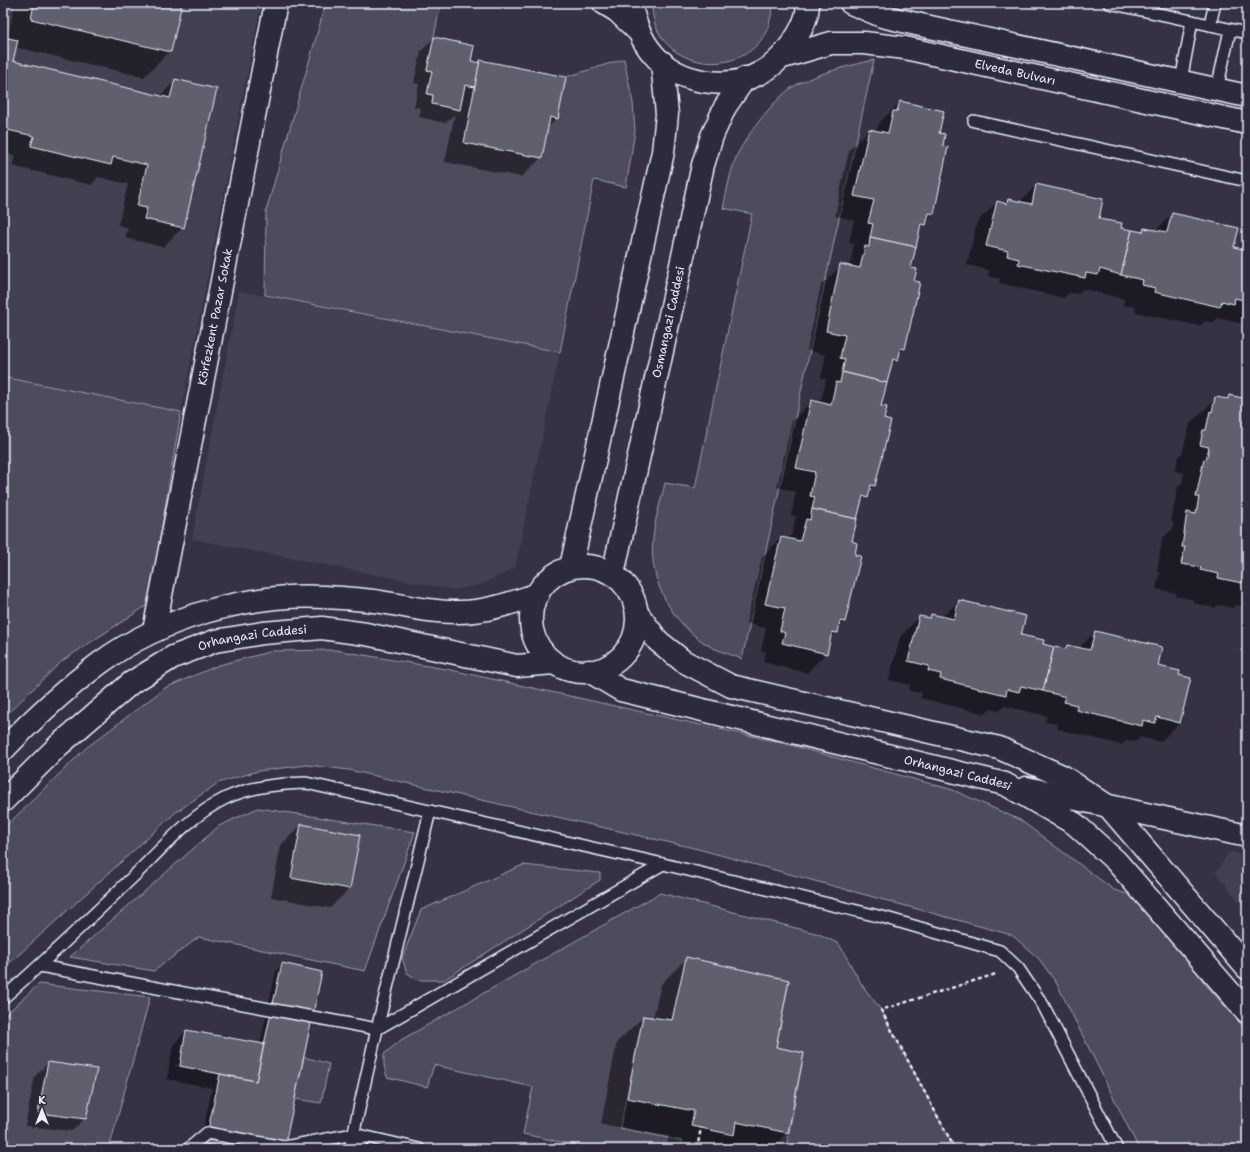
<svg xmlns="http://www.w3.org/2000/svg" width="1250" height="1152" font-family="'Shantell Sans',sans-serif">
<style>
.built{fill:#433f51}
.green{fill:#4d4b5c;stroke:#9a9eaa}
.shadow{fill:#0007;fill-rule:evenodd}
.building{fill:#605e6e;stroke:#e8f1f8}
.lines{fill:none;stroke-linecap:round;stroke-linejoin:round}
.service-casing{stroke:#e8f1f8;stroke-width:14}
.minor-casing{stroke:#e8f1f8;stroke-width:25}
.secondary-casing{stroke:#e8f1f8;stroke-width:25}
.path{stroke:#e8f1f8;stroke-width:2.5;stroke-dasharray:4 3;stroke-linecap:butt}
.service{stroke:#2f2a3d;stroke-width:11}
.minor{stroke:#2f2a3d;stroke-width:22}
.secondary{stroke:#2f2a3d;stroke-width:22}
.labels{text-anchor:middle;stroke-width:3;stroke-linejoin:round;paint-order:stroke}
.street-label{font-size:12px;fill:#e8f1f8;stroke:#2f2a3d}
</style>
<rect width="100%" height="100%" fill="#363244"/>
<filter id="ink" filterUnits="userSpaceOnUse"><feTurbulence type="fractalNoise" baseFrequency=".025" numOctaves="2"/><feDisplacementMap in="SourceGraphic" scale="8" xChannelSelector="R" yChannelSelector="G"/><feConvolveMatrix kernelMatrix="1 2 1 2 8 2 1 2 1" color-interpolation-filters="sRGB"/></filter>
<g filter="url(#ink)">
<!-- built -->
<g class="built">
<polygon points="3,3 261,3 181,412 3,377"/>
<polygon points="239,291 560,352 515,568 480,585 454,590 192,539"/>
<polygon points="1229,852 1247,856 1247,911 1216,873"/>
</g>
<!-- green -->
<g class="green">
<polygon points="326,3 441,3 427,70 432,71 427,94 433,95 432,104 459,110 465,85 475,87 464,143 541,158 550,117 558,118 566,77 624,59 633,103 635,131 626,187 594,180 560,352 265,295 266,211"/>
<path d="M652 3H772C773 84 651 81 652 3Z"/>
<path d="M874 60 742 659C733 655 722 652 713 648 675 628 648 583 653 540 654 521 661 501 665 483L695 488 752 214 723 208C727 191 730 171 737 155 747 135 778 93 798 84 822 72 848 66 874 60Z"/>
<polygon points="3,377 181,412 149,604 62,661 3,718"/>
<polygon points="335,650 451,670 783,743 953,790 1020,820 1114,890 1151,901 1205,984 1247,1031 1247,1149 1139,1149 1057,984 1039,959 1012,935 698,849 349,770 307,765 258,771 218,783 175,813 3,969 3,829 86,748 165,688 219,665 273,651"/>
<polygon points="258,808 415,832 365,971 199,937 154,971 70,957 219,826"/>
<polygon points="523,865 600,873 600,880 444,980 418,980 407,973 402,958 421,910"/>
<polygon points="660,893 819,934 839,944 862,985 881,1010 955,1149 786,1149 804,1053 776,1047 789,981 686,958 672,1020 643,1016 620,1128 683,1141 681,1149 594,1149 523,1134 533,1087 434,1065 427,1087 387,1077 384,1065 384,1054 401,1040"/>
<polygon points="39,984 150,997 109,1149 3,1149 3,1017"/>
<polygon points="304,1057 329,1064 321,1103 295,1099"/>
</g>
<!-- shadow -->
<g class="shadow">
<polygon points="15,3 181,3 170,51 144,77 15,47 12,62 159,97 175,81 183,227 163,247 125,238 128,228 118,225 128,184 98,177 91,185 12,166 15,156 3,153 3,38 7,39"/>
<polygon points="434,38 469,62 478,64 481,61 557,118 546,129 541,158 521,177 445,162 455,114 445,123 419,117 421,108 414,107 419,84 414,83 421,51"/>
<polygon points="900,102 938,133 933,213 918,232 910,268 913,282 919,283 904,349 890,367 880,406 883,420 874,485 860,504 850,542 844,622 829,640 826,653 807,673 763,662 766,652 761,651 766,628 746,623 762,557 781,538 787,539 792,534 796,516 791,515 796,492 777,487 792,421 812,401 817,403 822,397 823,393 826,379 821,378 826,355 807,350 821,285 841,266 846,267 851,261 854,244 849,243 854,220 835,216 849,150 869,130 874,131 879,126 880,122"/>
<polygon points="1036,185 1098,219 1120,229 1140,233 1144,229 1155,231 1172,214 1233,248 1247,251 1247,325 1218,318 1213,323 1205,321 1200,326 1135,312 1136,307 1123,305 1124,299 1083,289 1078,294 1069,293 1064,298 999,283 1000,279 988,276 989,270 967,265 977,222 997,202 1004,204 1009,200 1020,202"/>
<polygon points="1230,396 1247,400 1247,607 1236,605 1233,608 1218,605 1215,608 1193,603 1194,600 1175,596 1176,593 1156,589 1160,572 1157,572 1162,539 1173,528 1174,523 1171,522 1178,486 1182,483 1184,473 1175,471 1178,457 1182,453 1190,424 1216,398 1226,400"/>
<polygon points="959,601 1020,636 1042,645 1063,650 1067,646 1079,648 1095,632 1156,667 1180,722 1160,742 1140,737 1135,742 1127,740 1122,745 1057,729 1058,724 1045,722 1047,716 1004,706 999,711 990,709 985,714 920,698 922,693 909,691 910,685 889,680 900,637 919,617 927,619 931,615 942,617"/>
<polygon points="1247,696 1247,730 1240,728"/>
<polygon points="301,825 349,889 330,908 271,897 281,845"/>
<polygon points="686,959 787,1132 771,1149 666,1149 669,1136 601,1124 617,1042 643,1017 653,1018 661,984"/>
<path d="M282 964 283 1149H199L212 1088 167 1079 173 1045 186 1031 260 1044 276 971ZM175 1064 221 1073 220 1075 175 1066Z"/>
<polygon points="48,1063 85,1118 72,1131 25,1126 35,1076"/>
</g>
<!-- building -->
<g class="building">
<polygon points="34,3 182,3 171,52 31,19"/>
<polygon points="3,37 18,40 13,61 170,98 175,79 217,89 184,228 144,219 147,208 137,206 147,165 113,157 111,165 31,146 34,136 3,129"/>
<polygon points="434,37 474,46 471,61 480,63 475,87 465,85 460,110 432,104 433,95 427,94 432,71 427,70"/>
<polygon points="480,60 566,77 558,119 550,117 542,158 464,143"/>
<polygon points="900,101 944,111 939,133 945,134 943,146 948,147 934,214 929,213 926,225 921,224 916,247 870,237 873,224 868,223 874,200 854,196 869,129 888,133 893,111 897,111"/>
<polygon points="1036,184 1103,199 1099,219 1122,223 1121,228 1132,230 1121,275 1100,269 1098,275 1086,273 1085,278 1018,264 1019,259 1007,256 1008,251 986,246 997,201 1007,204 1008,199 1032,204"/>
<polygon points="1172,213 1239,228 1234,247 1247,250 1247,301 1235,298 1234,304 1222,301 1220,307 1154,292 1155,288 1142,285 1143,280 1121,275 1132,230 1143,232 1144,228 1167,232"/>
<polygon points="870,237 916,247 911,268 917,269 914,281 920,282 905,349 901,348 898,361 893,359 887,383 842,372 845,359 840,358 845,335 826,331 840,264 860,268 865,246 869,247"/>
<polygon points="842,372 887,383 881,406 887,407 884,419 891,421 875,486 871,485 868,498 863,496 857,519 812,509 815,497 810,496 815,472 796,468 811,400 831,405 836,382 840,383"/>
<polygon points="1229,395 1247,399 1247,580 1243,579 1242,583 1218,578 1219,574 1200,570 1201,567 1181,564 1185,547 1182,547 1187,512 1196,514 1199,497 1196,497 1204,459 1206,460 1209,447 1200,445 1203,430 1206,430 1210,411 1212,412 1215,397 1228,399"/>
<polygon points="812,509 857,519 852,541 857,543 855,555 861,556 845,622 840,621 838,633 832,632 827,654 782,643 785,633 780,631 785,608 765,604 781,537 800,541 806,519 810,520"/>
<polygon points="959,600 1026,616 1021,635 1044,640 1043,644 1054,647 1043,691 1021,686 1019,692 1007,689 1006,695 940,679 941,674 928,671 929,666 908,661 919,616 930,618 931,614 954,619"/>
<polygon points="1095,631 1162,647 1158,666 1180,671 1179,675 1191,678 1180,723 1157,717 1155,723 1143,720 1142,726 1076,710 1077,705 1064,702 1066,697 1043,691 1054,647 1066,649 1067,645 1090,650"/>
<polygon points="301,824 360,835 350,889 291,878"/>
<polygon points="686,957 789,980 776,1047 804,1053 788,1133 736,1122 734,1135 701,1128 691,1126 694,1111 627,1098 643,1016 672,1020"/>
<polygon points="282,963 322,972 284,1149 227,1149 205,1144 220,1074 256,1081"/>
<polygon points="186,1030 264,1044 256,1081 180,1066"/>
<polygon points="48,1062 97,1069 86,1119 38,1113"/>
</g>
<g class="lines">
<defs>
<g id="service">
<polyline points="1109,3 1247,33"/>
<polyline points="1210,25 1215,3"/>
<polyline points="1181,81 1192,21"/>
<polyline points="1217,89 1230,30"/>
<polyline points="974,121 1247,181"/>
<polyline points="40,966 377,1029 663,864"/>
<path d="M3 998C49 958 92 916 136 874 163 847 191 815 226 798 252 786 278 784 306 783L663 864 886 918 1000 951 1018 968 1043 1005 1117 1149"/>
<polyline points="354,1134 362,1149"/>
<polyline points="284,1147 354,1134 419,1149"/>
<polyline points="188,1149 207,1133 284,1147 285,1149"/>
<polyline points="350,1149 377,1029 430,811"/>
</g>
<g id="minor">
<circle cx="584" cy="619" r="53"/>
<polyline points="571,567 663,152 667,114 662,62"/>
<path id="s1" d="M613 574 703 165 712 136 725 107 745 78"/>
<polyline points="637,613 658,641 683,661 731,686 999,748 1062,776 1109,807 1247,968"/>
<path id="s2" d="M154 631 276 3"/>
<path id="s3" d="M589 671 621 690 1005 784 1075 824 1116 861 1247 1012"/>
<path d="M3 750C33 719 65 689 100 663 161 618 248 593 324 597 343 598 362 599 381 602 407 606 433 613 459 612 486 612 512 603 538 594"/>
<polyline points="1026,788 1247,836"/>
<path id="s4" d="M3 801 58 746 131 683 173 657 215 641 263 633 322 628 366 634 517 666 554 663"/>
</g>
<g id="secondary">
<polyline points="604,3 617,11 637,30"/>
<path d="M630 3C635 23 640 39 654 55 678 83 728 91 760 73 773 67 783 56 791 45 800 33 808 18 808 3"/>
<polyline points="851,3 882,16 916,24 1247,96"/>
<path id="s5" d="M783 57 831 43H864L905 48 1247 123"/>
</g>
</defs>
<!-- service casing -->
<use href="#service" class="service-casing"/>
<!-- minor casing -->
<use href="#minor" class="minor-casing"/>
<!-- secondary casing -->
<use href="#secondary" class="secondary-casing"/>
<!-- path -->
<g class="path">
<polyline points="697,1149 701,1128"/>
<polyline points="955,1149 881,1010 996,974"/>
</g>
<!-- service -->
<use href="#service" class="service"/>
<!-- minor -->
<use href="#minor" class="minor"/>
<!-- secondary -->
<use href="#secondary" class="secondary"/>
</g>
</g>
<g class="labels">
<!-- street labels -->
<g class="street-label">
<text dy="4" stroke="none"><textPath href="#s5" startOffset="237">Elveda Bulvarı</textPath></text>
<text dy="4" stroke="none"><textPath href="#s2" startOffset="320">Körfezkent Pazar Sokak</textPath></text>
<text dy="4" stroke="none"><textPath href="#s1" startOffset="258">Osmangazi Caddesi</textPath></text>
<text dy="4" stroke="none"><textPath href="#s4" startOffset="306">Orhangazi Caddesi</textPath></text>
<text dy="4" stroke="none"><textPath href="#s3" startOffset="384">Orhangazi Caddesi</textPath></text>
</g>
</g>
<!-- margin -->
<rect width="1250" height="1152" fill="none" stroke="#2f2a3d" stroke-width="16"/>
<rect x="8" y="8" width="1234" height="1136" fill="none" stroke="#e8f1f8" stroke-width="1.5" filter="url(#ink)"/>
<!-- north arrow -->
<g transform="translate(42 1110)" stroke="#2f2a3d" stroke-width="3" paint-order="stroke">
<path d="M0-3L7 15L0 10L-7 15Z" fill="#e8f1f8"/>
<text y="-6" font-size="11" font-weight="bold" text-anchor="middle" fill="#e8f1f8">K</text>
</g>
</svg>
